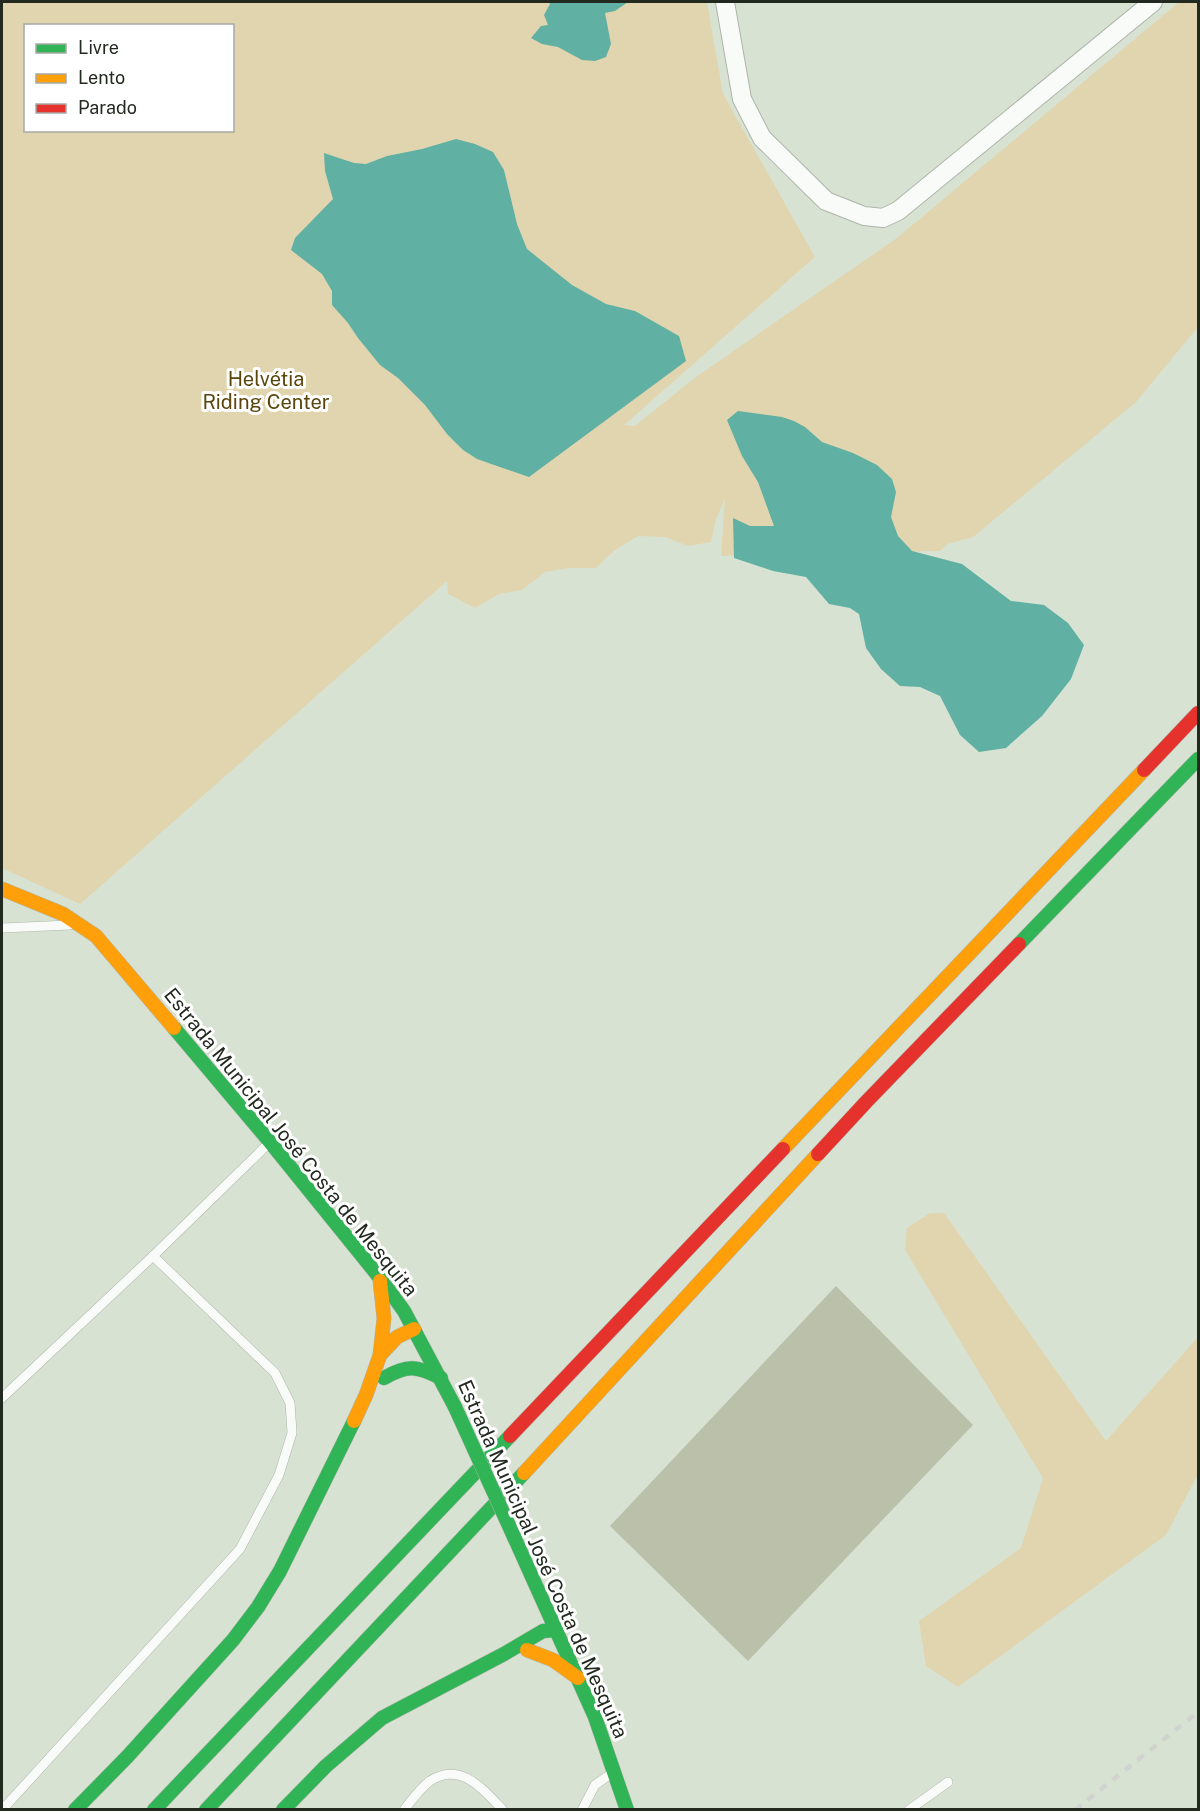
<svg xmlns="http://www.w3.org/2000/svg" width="1200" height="1811" font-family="'Public Sans',sans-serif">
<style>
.green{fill:#e0d5ae;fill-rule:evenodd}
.water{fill:#60b0a4}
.building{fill:#bac0aa}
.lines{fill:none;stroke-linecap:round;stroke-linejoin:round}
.lane-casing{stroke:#aeb5aa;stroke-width:10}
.street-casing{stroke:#aeb5aa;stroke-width:20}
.fast-casing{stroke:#aeb5aa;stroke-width:15}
.slow-casing{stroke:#aeb5aa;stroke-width:15}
.jam-casing{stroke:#aeb5aa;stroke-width:15}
.lane{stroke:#f9fbf8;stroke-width:9}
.street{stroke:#f9fbf8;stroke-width:18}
.fast{stroke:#30b455;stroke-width:14}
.slow{stroke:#ff9f0a;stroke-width:14}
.jam{stroke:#e5322d;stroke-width:14}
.rail{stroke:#d0d3cf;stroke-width:4.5;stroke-dasharray:8 8;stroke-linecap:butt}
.fast-bridge-casing{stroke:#aeb5aa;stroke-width:15;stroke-linecap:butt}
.fast-bridge{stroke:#30b455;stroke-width:14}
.labels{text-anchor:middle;stroke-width:6;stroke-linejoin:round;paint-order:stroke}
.park-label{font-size:20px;fill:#5a450b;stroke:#fff}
.street-label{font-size:20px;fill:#22291f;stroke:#fff}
</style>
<rect width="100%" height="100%" fill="#d8e2d3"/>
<!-- green -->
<g class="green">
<path d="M2 2H707L723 94 815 257 624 425 635 426 696 377 897 238 1179 2H1198V327L1136 402 973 537 947 544 940 551 721 556 725 499 716 519 711 542 688 546 665 537 638 536 615 550 596 568H568L545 572 522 590 499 594 475 608 448 594 447 581 80 904 2 868ZM26 26H232V130H26Z"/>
<polygon points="930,1213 944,1213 1106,1441 1198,1337 1198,1477 1197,1476 1166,1535 958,1687 926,1666 919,1621 1021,1548 1043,1478 905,1250 907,1228"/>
</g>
<!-- water -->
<g class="water">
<polygon points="549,2 628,2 615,11 605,13 611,44 606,57 595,61 582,60 558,47 542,44 531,38 541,26 548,25 544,15 550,4"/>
<polygon points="456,139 475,144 493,152 504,170 517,224 527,249 572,285 606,304 635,311 679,336 686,361 529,477 477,459 463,450 447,434 425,405 398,378 380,365 358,338 348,323 332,305 332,291 322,274 291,250 295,238 333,199 325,171 324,153 354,163 366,164 387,156 422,149"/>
<polygon points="738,411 782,417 794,421 805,427 822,442 853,453 877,465 892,479 896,492 891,517 898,536 912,551 962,564 1011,601 1044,605 1068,623 1084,645 1071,679 1042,716 1006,748 979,752 960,735 940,696 920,687 900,686 881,669 866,648 859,614 850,608 829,604 806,577 773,571 734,558 733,518 750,526 774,526 758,482 742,456 727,420"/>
</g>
<!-- building -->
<polygon class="building" points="836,1286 973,1425 748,1661 610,1526"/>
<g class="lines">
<defs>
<g id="lane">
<polyline points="2,928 70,925"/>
<polyline points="2,1398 153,1256 269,1143"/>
<polyline points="2,1810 240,1549 279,1475 292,1433 290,1403 275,1373 153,1256"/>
<path d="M404 1810C412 1800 420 1788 430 1781 460 1761 483 1789 503 1810"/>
<polyline points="582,1810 595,1785 612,1773"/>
<polyline points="909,1810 948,1782"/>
</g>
<polyline id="street" points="725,2 742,99 762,138 826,201 864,216 883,218 898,211 1153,2"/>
<g id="fast">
<polyline points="1019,944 1198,759"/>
<polyline points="174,1028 270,1142 380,1278 404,1311 455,1407"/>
<path d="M384 1378C408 1364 417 1366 441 1378"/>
<polyline points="515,1539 595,1717 627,1810"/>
<polyline points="75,1810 127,1757 233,1640 258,1607 280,1571 354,1421"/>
<polyline points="154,1810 510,1436"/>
<polyline points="206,1810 524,1473"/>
<polyline points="283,1810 326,1766 382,1718 504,1654 543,1631 557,1630"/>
</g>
<g id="slow">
<polyline points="2,889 63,914 96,936 174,1028"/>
<polyline points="783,1149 1144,770"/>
<polyline points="380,1281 384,1318 380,1355"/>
<polyline points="354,1421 366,1395 380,1355 397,1337 414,1329"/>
<polyline points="524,1473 818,1154"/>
<polyline points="527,1650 553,1660 578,1678"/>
</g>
<g id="jam">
<polyline points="1144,770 1198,713"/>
<polyline points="818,1154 867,1101 1019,944"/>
<polyline points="510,1436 783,1149"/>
</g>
</defs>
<!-- lane casing -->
<use href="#lane" class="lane-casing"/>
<!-- street casing -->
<use href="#street" class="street-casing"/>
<!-- fast casing -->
<use href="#fast" class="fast-casing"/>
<!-- slow casing -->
<use href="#slow" class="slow-casing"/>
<!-- jam casing -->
<use href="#jam" class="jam-casing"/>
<!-- lane -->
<use href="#lane" class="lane"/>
<!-- street -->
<use href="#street" class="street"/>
<!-- fast -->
<use href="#fast" class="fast"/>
<!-- slow -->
<use href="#slow" class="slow"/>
<!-- jam -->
<use href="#jam" class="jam"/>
<!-- rail -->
<polyline class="rail" points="1075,1810 1198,1712"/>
<defs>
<polyline id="fast-bridge" points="455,1407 515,1539"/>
</defs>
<!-- fast-bridge casing -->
<use href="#fast-bridge" class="fast-bridge-casing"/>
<!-- fast-bridge -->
<use href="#fast-bridge" class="fast-bridge"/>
</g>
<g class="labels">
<!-- park labels -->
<g class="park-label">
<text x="266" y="386">Helvétia<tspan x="266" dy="23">Riding Center</tspan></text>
</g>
<!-- street labels -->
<g class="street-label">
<text transform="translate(291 1142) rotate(51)" y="7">Estrada Municipal José Costa de Mesquita</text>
<text transform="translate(543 1559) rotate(66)" y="7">Estrada Municipal José Costa de Mesquita</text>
</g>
</g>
<!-- border -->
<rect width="1200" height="1811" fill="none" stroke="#22291f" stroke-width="6"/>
<!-- legend -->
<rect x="24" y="24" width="210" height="108" fill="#ffffff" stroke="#a7a9a5" stroke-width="1.5"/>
<rect x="36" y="44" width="30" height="9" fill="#30b455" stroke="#a7a9a5" stroke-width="1.5"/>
<text x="78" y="54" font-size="18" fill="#22291f">Livre</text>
<rect x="36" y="74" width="30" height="9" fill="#ff9f0a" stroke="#a7a9a5" stroke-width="1.5"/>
<text x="78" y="84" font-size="18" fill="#22291f">Lento</text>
<rect x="36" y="104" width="30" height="9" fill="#e5322d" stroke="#a7a9a5" stroke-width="1.5"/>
<text x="78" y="114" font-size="18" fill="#22291f">Parado</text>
</svg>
